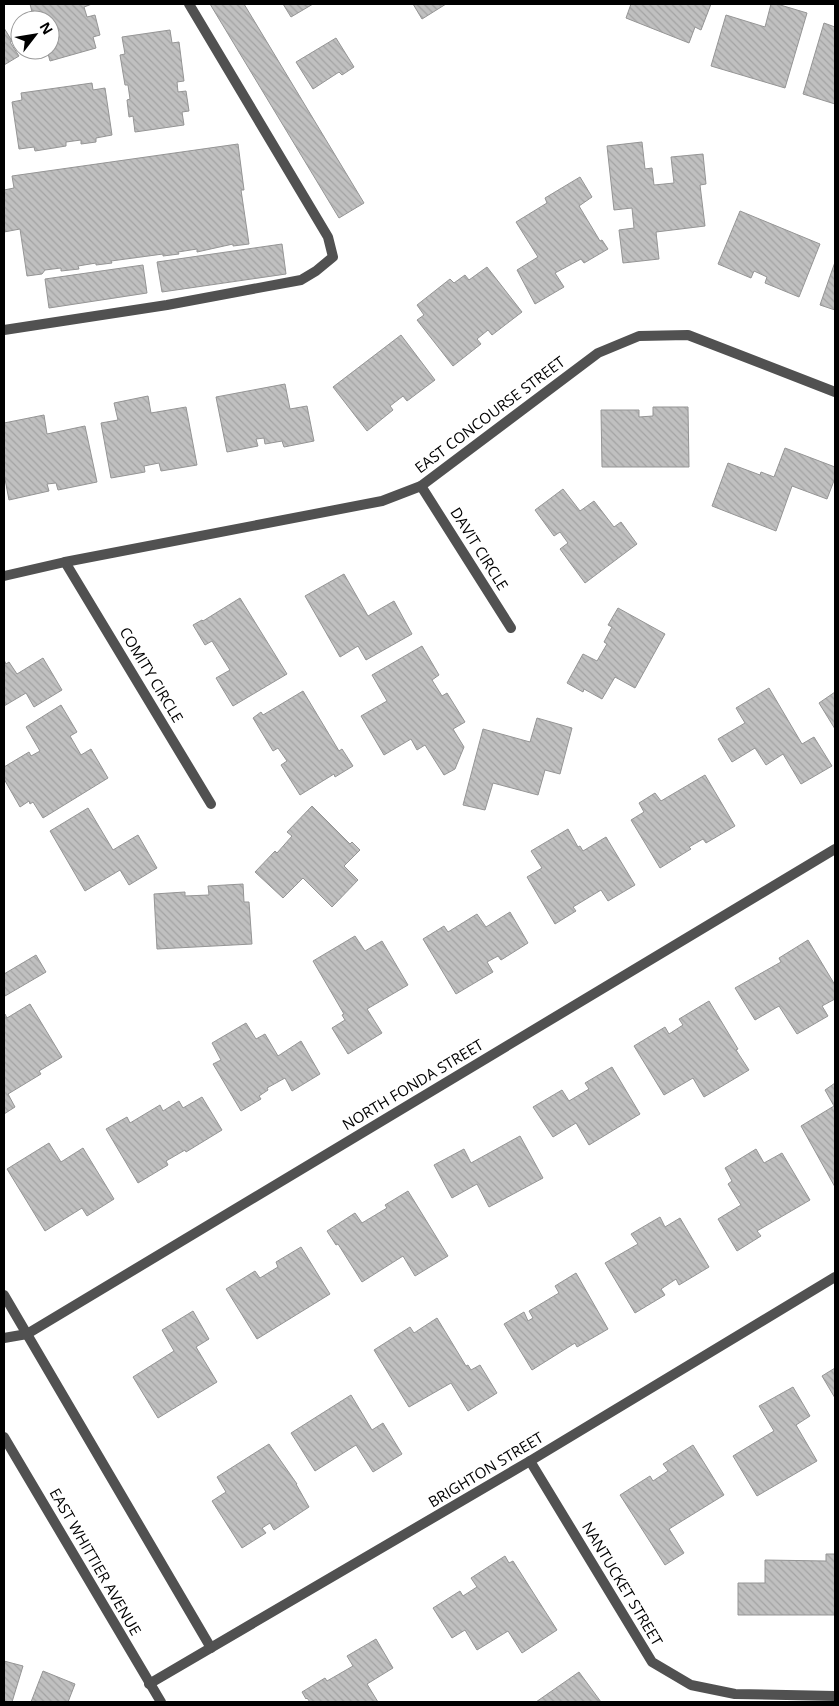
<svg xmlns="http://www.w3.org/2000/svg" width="839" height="1706" font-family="'Open Sans',sans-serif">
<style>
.building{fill:url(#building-back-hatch);stroke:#959595}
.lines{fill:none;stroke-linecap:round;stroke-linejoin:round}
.service{stroke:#515151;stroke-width:10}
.minor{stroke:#515151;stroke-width:10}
.tertiary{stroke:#515151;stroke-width:10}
.labels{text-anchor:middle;stroke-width:5;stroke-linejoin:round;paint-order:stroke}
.street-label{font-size:15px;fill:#000;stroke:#fff}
</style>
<defs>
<pattern id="building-back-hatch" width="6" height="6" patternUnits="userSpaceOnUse" patternTransform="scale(1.25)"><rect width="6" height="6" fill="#c0c0c0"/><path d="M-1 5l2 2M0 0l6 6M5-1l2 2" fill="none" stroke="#a3a3a3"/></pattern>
</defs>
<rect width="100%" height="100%" fill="#fff"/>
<!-- building -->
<g class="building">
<polygon points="30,4 92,4 84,7 87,17 95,15 100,35 93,37 96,48 50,61 47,50 50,50 50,20 38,20 37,15 33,16"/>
<polygon points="210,4 244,4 364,203 339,218"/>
<polygon points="283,4 313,4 291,17"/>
<polygon points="413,4 446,4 422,19"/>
<polygon points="631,4 711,4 701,30 695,27 689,43 626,18"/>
<polygon points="771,4 777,4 807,13 785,88 711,66 726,15 765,27"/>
<polygon points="824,23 835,27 835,104 803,94"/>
<polygon points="4,28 12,41 10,42 19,56 4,65"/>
<polygon points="170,30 172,43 179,42 184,81 177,82 178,92 186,91 189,111 182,112 184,125 135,132 133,116 129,117 127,100 130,99 128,85 125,85 120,55 125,54 122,37"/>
<polygon points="336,38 354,67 342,75 339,72 313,89 296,62"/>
<polygon points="92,83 93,90 105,88 112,135 96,138 96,142 81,144 81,140 66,142 66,146 35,151 34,147 19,149 12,102 22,100 21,93"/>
<polygon points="642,142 645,169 652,168 654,185 674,183 671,157 703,154 706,184 700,185 705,226 656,232 659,259 623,263 619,230 634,228 632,208 614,210 607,146"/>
<polygon points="238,144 244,190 241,190 249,244 233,246 233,244 197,252 197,249 178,252 179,254 163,256 163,254 111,261 112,263 96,265 96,263 78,266 79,269 61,271 61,268 45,270 42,274 27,276 20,229 4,232 4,190 14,188 12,176"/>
<polygon points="580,177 592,197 579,206 600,241 602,240 608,249 584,263 581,259 555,273 564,287 535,304 517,270 538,257 516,222 547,203 545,198"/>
<polygon points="740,211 820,244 799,297 765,283 767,277 754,271 751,278 718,264"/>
<polygon points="282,244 286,274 162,292 157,262"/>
<polygon points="835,262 835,310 820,305"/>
<polygon points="143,265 147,293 49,308 45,279"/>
<polygon points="487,267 522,312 492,335 488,330 477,339 481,344 453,366 417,320 424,315 417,305 450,279 454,283 465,275 469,280"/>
<polygon points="401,335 435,380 407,401 403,396 390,406 393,410 367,431 333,387"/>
<polygon points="285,384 290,409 307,406 314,441 284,447 282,441 265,444 264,438 256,439 258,446 227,452 216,397"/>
<polygon points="148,396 151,413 186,407 197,465 161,471 159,463 144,466 145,472 111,478 101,423 118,420 114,403"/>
<polygon points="653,407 688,407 689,467 602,467 601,410 639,410 639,417 653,416"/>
<polygon points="44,415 47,434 85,426 97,482 58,490 56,483 47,484 49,491 9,500 4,474 4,423"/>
<polygon points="785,448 835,467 835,478 827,499 792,486 776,531 712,506 728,463 760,475 761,472 774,477"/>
<polygon points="563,489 580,511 594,501 614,527 621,522 637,544 585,583 560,549 568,543 560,532 554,536 535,510"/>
<polygon points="344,574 368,616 394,601 412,634 366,660 358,646 340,657 305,596"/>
<polygon points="240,598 287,674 233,706 216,678 230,670 212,641 205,645 193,625 202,620 203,621"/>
<polygon points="618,608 665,634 635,688 615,677 602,699 584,689 583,692 567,683 583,654 597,661 607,644 604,642 612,627 608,625"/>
<polygon points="422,646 439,675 432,680 442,696 447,693 465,722 453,729 464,747 455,769 444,775 425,745 417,750 411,739 384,755 361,716 387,701 372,675"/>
<polygon points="43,658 62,690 34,707 26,693 4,706 4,660 6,664 9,662 17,674"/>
<polygon points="769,688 802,744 814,737 832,766 801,784 783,754 766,765 755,748 732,762 718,739 745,723 736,708"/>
<polygon points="303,691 339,751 342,749 353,766 335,777 334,774 300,795 281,765 287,761 278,748 273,751 253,718 261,712 263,715"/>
<polygon points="835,692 835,729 819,703"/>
<polygon points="61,705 77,732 70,736 81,755 91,749 108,778 43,818 33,802 30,804 29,801 20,807 4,779 4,767 29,752 31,756 40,751 26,727"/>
<polygon points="537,718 572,728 560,774 545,770 538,795 493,783 485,810 463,805 483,729 530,742"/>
<polygon points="705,775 735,826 706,843 703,839 689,847 691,849 660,868 631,820 644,812 639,803 655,793 661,801"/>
<polygon points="312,806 350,844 352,842 360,850 344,866 358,880 332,907 303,878 283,898 255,872 275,851 277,853 292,836 287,832"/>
<polygon points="88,808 113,850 138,835 157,868 129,885 120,870 85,891 50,831"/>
<polygon points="568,829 578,847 580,846 583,851 606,837 635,885 608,901 601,890 573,907 576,911 555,924 527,877 542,868 531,851"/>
<polygon points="243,884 244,902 249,902 252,944 157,949 154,894 185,892 185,896 209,895 208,886"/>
<polygon points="510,912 528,943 501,960 498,956 487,962 493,972 456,994 423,939 444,926 448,932 477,914 486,927"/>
<polygon points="355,936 365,951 382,941 408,985 367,1009 382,1033 348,1054 332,1028 345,1020 342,1015 344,1014 313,961"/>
<polygon points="808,940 835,985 835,999 822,1006 828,1016 797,1034 779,1006 755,1020 735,988 781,962 779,958"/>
<polygon points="36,955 46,972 5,996 4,993 4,974"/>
<polygon points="709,1001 738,1049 736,1050 749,1070 704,1097 693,1078 664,1095 634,1046 665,1027 669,1034 683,1025 679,1019"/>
<polygon points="30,1004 62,1057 39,1071 41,1074 8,1094 15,1107 4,1114 4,1015 5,1014 7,1018"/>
<polygon points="246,1023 256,1039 265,1034 278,1056 301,1041 320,1074 292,1091 285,1078 267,1088 268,1090 259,1096 261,1099 241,1111 213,1064 221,1060 212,1043"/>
<polygon points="612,1067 640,1114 589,1145 576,1123 553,1137 533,1107 562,1090 569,1101 589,1089 585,1083"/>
<polygon points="835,1083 835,1187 801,1126 834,1106 825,1090"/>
<polygon points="202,1097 222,1130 186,1152 185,1150 166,1161 168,1165 138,1183 106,1129 127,1117 130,1123 160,1105 163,1111 179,1101 183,1108"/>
<polygon points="520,1136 543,1178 489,1207 477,1184 452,1198 434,1165 464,1149 471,1163"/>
<polygon points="49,1143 61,1162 83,1148 114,1199 87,1216 82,1208 45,1231 7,1169"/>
<polygon points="756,1149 764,1163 782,1153 810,1200 757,1231 761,1236 737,1251 718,1219 741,1205 728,1184 732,1181 725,1168"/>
<polygon points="408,1191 448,1256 415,1276 403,1256 362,1282 338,1244 336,1245 327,1231 355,1213 362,1223 387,1208 385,1205"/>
<polygon points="660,1217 665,1227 680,1218 709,1267 679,1285 676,1279 661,1289 665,1295 635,1313 605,1263 638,1244 631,1234"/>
<polygon points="301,1247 330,1294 257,1339 226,1289 255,1271 260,1278 278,1267 276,1262"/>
<polygon points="576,1273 608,1329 577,1347 575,1343 532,1370 504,1324 524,1312 528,1321 533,1318 529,1311 559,1293 555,1286"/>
<polygon points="193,1311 209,1339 196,1347 217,1382 158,1418 133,1377 174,1351 162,1330"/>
<polygon points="437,1318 466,1366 468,1365 471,1370 480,1365 497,1393 468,1411 451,1383 409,1407 374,1350 410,1327 414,1333"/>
<polygon points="835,1368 835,1398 822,1376"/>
<polygon points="793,1387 810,1416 796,1425 817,1461 757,1496 733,1456 774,1431 759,1406"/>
<polygon points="351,1395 372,1430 383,1423 402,1454 373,1472 356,1445 315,1471 291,1433"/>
<polygon points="269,1444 297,1484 296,1484 309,1507 274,1530 270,1523 262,1528 266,1533 242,1548 212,1501 226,1492 217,1477"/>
<polygon points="693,1445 724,1495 669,1529 684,1553 665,1565 620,1495 650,1476 653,1481 668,1471 663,1464"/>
<polygon points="826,1554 835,1554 835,1615 738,1615 738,1583 765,1583 765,1560 826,1561"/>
<polygon points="505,1556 509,1563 513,1561 557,1630 522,1653 508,1631 477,1650 465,1630 452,1638 433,1608 460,1591 463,1596 477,1587 471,1578"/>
<polygon points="376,1639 393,1668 367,1684 378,1702 310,1702 307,1698 306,1699 302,1692 325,1678 327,1681 353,1666 347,1656"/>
<polygon points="4,1661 23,1666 12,1702 4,1702"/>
<polygon points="43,1671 75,1684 68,1702 31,1702"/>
<polygon points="579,1672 601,1702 536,1702"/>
</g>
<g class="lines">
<!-- service -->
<g class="service">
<polyline points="4,330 167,305 301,280 316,271 333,257 328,237 189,4"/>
<polyline points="4,1295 211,1648"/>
</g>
<!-- minor -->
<g class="minor">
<polyline points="421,486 511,628"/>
<polyline points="65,562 211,804"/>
<polyline points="4,576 65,562 382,501 421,486 598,353 639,336 688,335 835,392"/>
<polyline points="4,1338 27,1334 835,849"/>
<polyline points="530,1461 652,1662 691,1685 735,1694 835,1696"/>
<polyline points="149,1684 530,1461 835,1277"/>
</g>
<!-- tertiary -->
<polyline class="tertiary" points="4,1437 161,1702"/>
</g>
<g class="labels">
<!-- street labels -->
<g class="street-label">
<text transform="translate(490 415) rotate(-37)" y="5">EAST CONCOURSE STREET</text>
<text transform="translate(479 549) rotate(58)" y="5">DAVIT CIRCLE</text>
<text transform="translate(151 675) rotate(59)" y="5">COMITY CIRCLE</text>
<text transform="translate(413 1085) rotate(-31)" y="5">NORTH FONDA STREET</text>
<text transform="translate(486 1470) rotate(-31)" y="5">BRIGHTON STREET</text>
<text transform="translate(95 1562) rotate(60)" y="5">EAST WHITTIER AVENUE</text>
<text transform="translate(622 1584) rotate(59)" y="5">NANTUCKET STREET</text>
</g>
</g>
<!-- border -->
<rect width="839" height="1706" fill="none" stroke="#000000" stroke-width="10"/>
<!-- north arrow -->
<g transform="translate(35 35) rotate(59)"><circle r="24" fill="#ffffff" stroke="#999999"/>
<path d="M0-4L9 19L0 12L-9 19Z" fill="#000000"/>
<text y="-8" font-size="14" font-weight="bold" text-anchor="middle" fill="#000000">N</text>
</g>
</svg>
